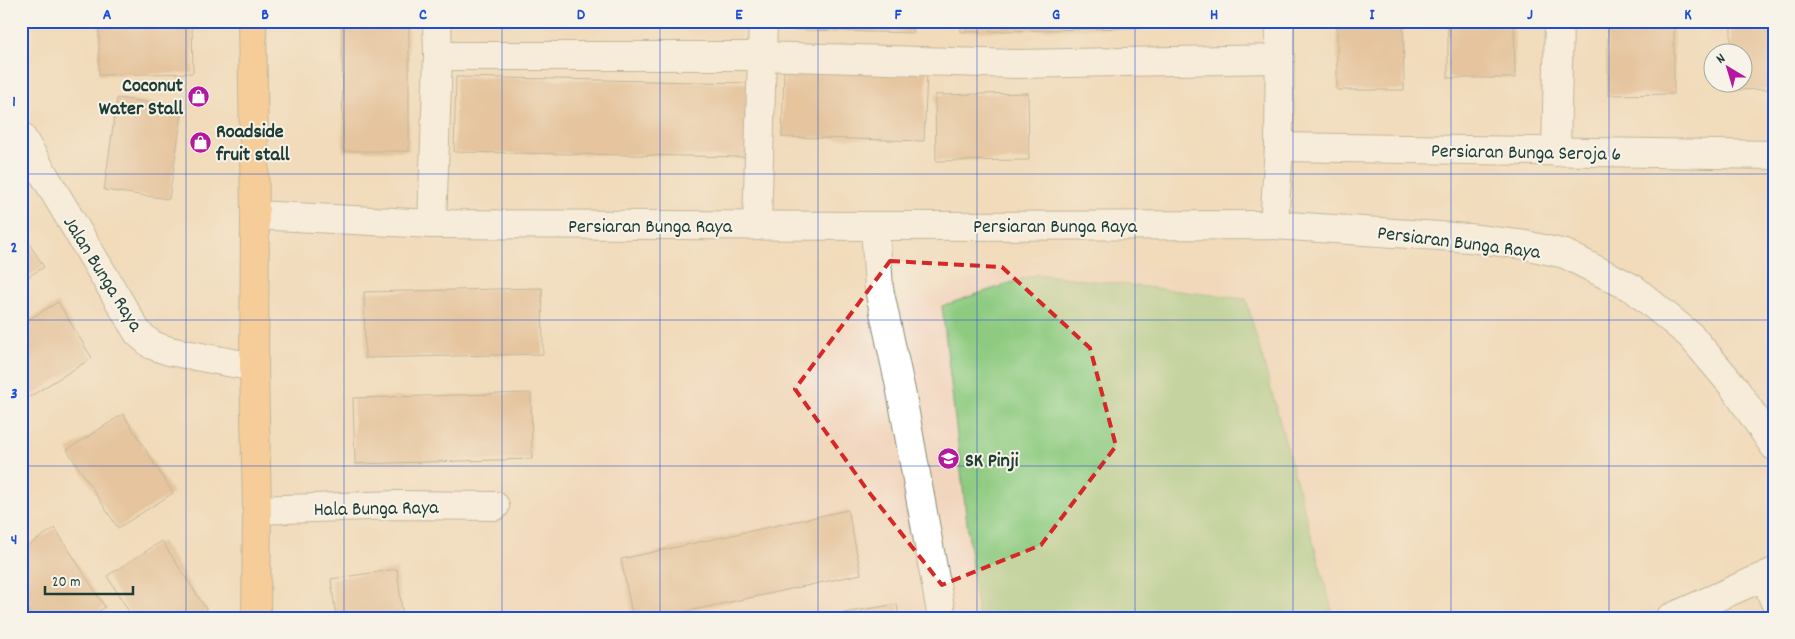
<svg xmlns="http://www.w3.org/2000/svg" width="1795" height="639" font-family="Dekko,sans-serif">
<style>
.built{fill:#f2d5bd}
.green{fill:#8ecb80;stroke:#56845a}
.building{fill:#d7a97c}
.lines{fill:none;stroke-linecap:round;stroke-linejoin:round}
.minor-casing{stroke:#888c77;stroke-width:30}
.major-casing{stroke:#888c77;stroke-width:30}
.minor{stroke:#fff;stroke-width:28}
.major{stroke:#fdbc70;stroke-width:28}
.marked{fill:none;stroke:#d62828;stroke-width:4;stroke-dasharray:10 6;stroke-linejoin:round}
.grid{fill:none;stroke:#1d4ed8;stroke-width:1;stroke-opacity:0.55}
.labels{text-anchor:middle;stroke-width:4;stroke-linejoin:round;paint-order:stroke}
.poi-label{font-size:20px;font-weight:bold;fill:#1f3d34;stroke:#f7f3e8;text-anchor:start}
.street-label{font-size:20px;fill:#1f3d34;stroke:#f7f3e8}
.neatline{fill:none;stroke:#1d4ed8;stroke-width:2}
.grid-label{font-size:16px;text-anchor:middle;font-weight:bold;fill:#1d4ed8}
</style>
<rect width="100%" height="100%" fill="#f7f3e8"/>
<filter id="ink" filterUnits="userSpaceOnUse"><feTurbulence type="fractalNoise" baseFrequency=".02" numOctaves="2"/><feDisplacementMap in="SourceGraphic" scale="10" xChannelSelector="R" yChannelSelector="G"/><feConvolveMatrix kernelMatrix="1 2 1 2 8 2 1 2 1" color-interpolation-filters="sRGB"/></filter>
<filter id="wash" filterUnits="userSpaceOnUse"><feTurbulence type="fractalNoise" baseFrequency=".0096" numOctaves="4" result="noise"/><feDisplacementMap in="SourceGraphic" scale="20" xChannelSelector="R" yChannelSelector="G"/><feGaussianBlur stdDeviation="1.12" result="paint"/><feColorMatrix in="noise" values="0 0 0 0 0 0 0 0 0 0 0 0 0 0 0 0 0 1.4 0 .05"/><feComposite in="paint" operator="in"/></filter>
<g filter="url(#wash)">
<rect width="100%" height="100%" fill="#f1dbba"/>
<!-- built -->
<polygon class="built" points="1022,261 1260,271 1349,616 1347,618 482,618 517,532 662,386"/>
<!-- green -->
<polygon class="green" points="1037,274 1246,299 1332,610 1322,618 978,618 942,306"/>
<g id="blocks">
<!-- building -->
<g class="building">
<polygon points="99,21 192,21 193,73 99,75"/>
<polygon points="342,21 409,21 409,151 343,151"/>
<polygon points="634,21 745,21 745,25 634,23"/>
<polygon points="771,21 913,21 913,33 770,29"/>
<polygon points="961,21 1254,21 1254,25 961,32"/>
<polygon points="1337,21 1403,21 1404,90 1337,90"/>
<polygon points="1448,21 1514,21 1515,78 1448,78"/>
<polygon points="1608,21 1674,21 1674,94 1608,95"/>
<polygon points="1731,21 1774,21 1774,89 1731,90 1731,82 1742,82 1742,52 1731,52"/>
<polygon points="784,68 927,72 924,141 782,137"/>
<polygon points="456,77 748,83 747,157 454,152"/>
<polygon points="1028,93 1029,160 936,161 935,95"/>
<polygon points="117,98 183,107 169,199 104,190"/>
<polygon points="21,231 44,267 21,281"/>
<polygon points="542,288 543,354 365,358 364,292"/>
<polygon points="58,302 92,358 21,402 21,324"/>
<polygon points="531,393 532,459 355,464 353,398"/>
<polygon points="123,414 173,493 118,528 67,450"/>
<polygon points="848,510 861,574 656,618 633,618 621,559"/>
<polygon points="55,528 105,607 88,618 33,618 21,599 21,550"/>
<polygon points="162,541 212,618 133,618 107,576"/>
<polygon points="397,569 403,618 336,618 331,579"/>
<polygon points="897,604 899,618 833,618 833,615"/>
</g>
</g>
</g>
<g filter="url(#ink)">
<use href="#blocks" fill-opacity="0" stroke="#888c77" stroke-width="1"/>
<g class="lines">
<defs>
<g id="minor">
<polyline points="437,21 438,56"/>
<polyline points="21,136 138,333 152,345 169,351 254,367"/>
<polyline points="1279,147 1774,155"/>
<polyline points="1556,152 1559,21"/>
<polyline points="255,215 432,224 875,226 1274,225 1469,238 1525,245 1565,254 1634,289 1691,336 1733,386 1774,446"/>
<polyline points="432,224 438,56 761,56 1016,64 1280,59"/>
<polyline points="1274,225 1279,147 1280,21"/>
<polyline points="757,226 763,21"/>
<polyline points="875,226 879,289 901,391 942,618"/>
<polyline points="257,510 397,505 495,506"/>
<polyline points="1765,576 1774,600"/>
<polyline points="1670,618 1774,572"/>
</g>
<polyline id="major" points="252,21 255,215 254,367 257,510 256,618"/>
</defs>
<!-- minor casing -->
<use href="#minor" class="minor-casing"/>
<!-- major casing -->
<use href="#major" class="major-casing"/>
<!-- minor -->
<use href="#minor" class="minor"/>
<!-- major -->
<use href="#major" class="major"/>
</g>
</g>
<!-- marked area -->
<path d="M0 0H1795V639H0ZM890 261 1002 267 1090 348 1116 446 1041 545 942 585 868 491 795 389Z" fill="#f1dbba" fill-opacity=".55" fill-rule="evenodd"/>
<path class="marked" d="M890 261 1002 267 1090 348 1116 446 1041 545 942 585 868 491 795 389Z"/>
<!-- grid -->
<path class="grid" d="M186 21V618M344 21V618M502 21V618M660 21V618M818 21V618M977 21V618M1135 21V618M1293 21V618M1451 21V618M1609 21V618M21 174H1774M21 320H1774M21 466H1774"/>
<!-- icons -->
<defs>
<symbol id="shop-disc" viewBox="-11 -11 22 22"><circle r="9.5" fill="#b5179e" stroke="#f7f3e8"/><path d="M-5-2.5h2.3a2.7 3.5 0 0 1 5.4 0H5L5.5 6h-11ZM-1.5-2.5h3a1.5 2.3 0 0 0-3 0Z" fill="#fff"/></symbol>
<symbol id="school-disc" viewBox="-11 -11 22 22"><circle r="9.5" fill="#b5179e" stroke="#f7f3e8"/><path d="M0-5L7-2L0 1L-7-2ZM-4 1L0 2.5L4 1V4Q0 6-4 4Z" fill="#fff"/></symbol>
</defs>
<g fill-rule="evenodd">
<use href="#shop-disc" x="186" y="84" width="25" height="25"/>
<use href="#shop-disc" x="188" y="130" width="25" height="25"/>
<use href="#school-disc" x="936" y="446" width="25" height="25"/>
</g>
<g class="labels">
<!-- poi labels -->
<g class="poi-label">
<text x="183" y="91" text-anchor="end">Coconut<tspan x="183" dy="23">Water Stall</tspan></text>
<text x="216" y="137">Roadside<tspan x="216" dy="23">fruit stall</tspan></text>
<text x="965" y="466">SK Pinji</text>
</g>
<!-- street labels -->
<g class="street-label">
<text transform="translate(1526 151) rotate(1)" y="7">Persiaran Bunga Seroja 6</text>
<text x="650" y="232">Persiaran Bunga Raya</text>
<text x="1055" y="232">Persiaran Bunga Raya</text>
<text transform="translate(1459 241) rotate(7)" y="7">Persiaran Bunga Raya</text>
<text transform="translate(104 273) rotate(58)" y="7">Jalan Bunga Raya</text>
<text transform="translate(376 507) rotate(-1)" y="7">Hala Bunga Raya</text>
</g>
</g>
<!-- margin -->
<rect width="1795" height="639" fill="none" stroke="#f7f3e8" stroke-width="55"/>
<!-- north arrow -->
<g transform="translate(1728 68) rotate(322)"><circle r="24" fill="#f7f3e8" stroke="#a1aaa0"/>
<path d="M0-4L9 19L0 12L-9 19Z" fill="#b5179e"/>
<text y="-8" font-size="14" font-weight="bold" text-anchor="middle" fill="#1f3d34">N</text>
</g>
<!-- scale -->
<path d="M45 586v8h88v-8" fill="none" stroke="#1f3d34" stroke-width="2.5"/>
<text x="52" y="586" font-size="15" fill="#1f3d34" stroke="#f7f3e8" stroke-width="4" paint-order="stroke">20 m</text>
<rect x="28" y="28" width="1740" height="584" class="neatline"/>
<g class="grid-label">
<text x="107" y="19">A</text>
<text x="265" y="19">B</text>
<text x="423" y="19">C</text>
<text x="581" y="19">D</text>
<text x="739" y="19">E</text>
<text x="898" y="19">F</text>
<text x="1056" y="19">G</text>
<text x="1214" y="19">H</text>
<text x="1372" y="19">I</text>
<text x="1530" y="19">J</text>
<text x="1688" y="19">K</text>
<text x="14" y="106">1</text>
<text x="14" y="252">2</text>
<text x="14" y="398">3</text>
<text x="14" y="544">4</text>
</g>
</svg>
